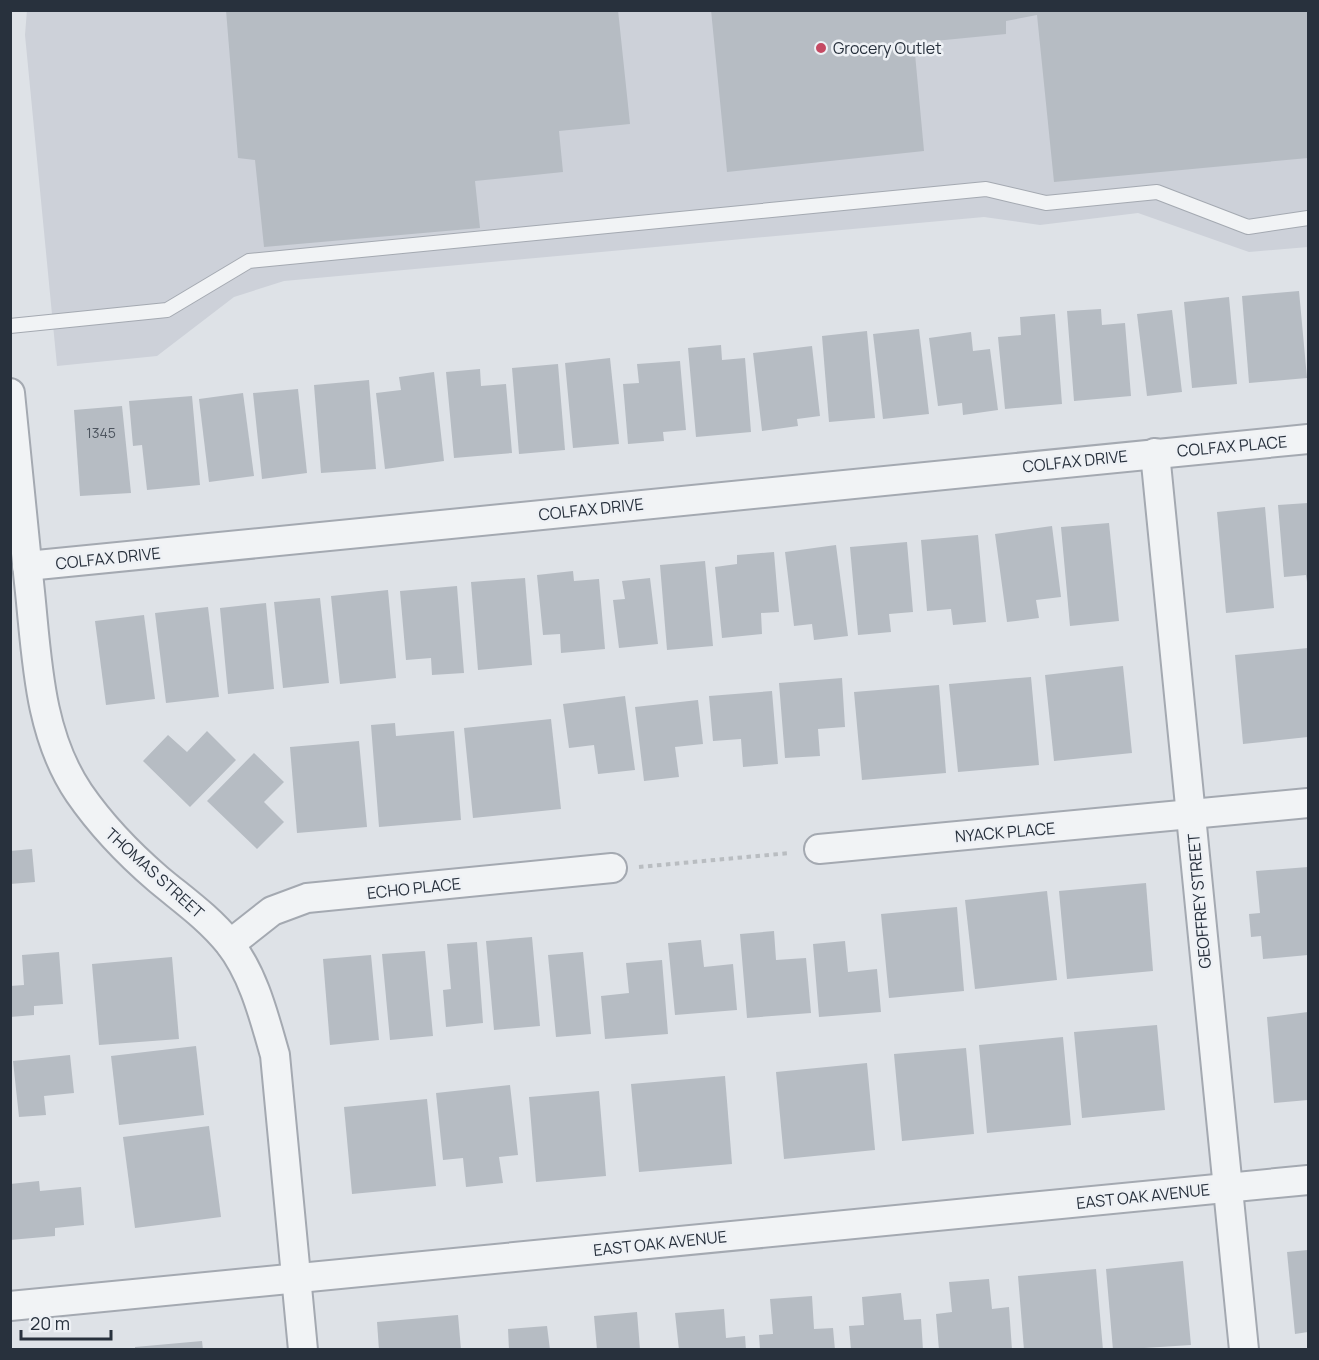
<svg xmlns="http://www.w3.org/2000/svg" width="1319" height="1360" font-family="Manrope,sans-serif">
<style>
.built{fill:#cdd1d9}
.building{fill:#b6bcc3}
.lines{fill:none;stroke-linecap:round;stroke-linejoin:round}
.service-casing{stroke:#a4a9b1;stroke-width:16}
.minor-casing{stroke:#a4a9b1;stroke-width:32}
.path{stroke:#b9bdc1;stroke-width:4;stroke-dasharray:4.5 4.5;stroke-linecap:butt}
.service{stroke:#f1f3f5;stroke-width:14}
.minor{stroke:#f1f3f5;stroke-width:28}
.poi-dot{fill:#c54a63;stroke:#eef1f5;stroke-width:2}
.labels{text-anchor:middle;stroke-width:5;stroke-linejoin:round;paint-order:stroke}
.number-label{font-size:14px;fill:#4c545e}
.poi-label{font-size:16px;fill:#28313d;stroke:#eef1f5;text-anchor:start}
.street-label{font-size:16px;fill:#28313d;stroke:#eef1f5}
</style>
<rect width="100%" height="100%" fill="#dee2e7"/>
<!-- built -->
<polygon class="built" points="27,10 1308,11 1308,247 1249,252 1138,213 1040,225 984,217 284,281 234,297 157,356 57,366 25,35"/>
<!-- building -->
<g class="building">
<polygon points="226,10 618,10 630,124 559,131 563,172 475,181 480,228 264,247 255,160 238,158"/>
<polygon points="711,10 1308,10 1308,158 1054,182 1037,15 1006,21 1006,34 914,43 924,151 727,172"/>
<polygon points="1299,291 1307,378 1249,383 1242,296"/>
<polygon points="1229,297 1237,384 1192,388 1184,302"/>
<polygon points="1101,309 1102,325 1125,323 1131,396 1074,401 1067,311"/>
<polygon points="1172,310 1182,392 1147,396 1137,314"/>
<polygon points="1055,314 1062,404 1005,409 998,337 1021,335 1020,317"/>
<polygon points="919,329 929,414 883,419 873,334"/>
<polygon points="867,331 875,418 829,422 822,336"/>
<polygon points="971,332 973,351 990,349 998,410 963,415 962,403 938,406 929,338"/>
<polygon points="721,345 722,360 745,358 751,432 696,437 688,348"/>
<polygon points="812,346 820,416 797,419 798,426 762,431 753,353"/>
<polygon points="610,358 619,444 573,448 565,363"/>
<polygon points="680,361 686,430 663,432 664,441 628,444 623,384 639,383 637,364"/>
<polygon points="558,364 565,450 519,454 512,368"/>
<polygon points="480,369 481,386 506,384 512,453 454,458 446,372"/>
<polygon points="434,372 444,461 385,469 376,393 401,390 399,377"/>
<polygon points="369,380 376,469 321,473 314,385"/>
<polygon points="298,389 307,473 262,479 253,393"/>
<polygon points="243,393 254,476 209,482 199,399"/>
<polygon points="192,396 200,485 147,490 142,445 133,446 129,401"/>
<polygon points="122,406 131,493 80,496 74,410"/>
<polygon points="1308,503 1308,582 1307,582 1306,575 1284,577 1278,505"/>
<polygon points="1265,507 1274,608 1226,613 1217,512"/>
<polygon points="1109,523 1119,621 1070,626 1061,527"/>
<polygon points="1052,526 1061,597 1036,600 1039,618 1007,622 995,534"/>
<polygon points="978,535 986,622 953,625 951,609 927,611 921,540"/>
<polygon points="907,542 913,612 889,614 891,632 858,635 850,547"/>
<polygon points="836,545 848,636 814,640 812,624 794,626 785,552"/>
<polygon points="774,552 779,612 761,613 762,634 722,638 715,567 737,564 737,555"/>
<polygon points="705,561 713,646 667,650 660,565"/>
<polygon points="573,571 574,581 599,579 605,649 561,653 560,634 543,635 537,575"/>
<polygon points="525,578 532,665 478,670 471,582"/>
<polygon points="650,578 658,644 619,648 613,600 625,599 622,581"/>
<polygon points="457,586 464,673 432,675 431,658 406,660 400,591"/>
<polygon points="388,590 396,678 340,684 331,596"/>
<polygon points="320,598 329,683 283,688 274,602"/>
<polygon points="266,603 274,689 228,694 220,608"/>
<polygon points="208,607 219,697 166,703 155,613"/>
<polygon points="144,615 155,699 106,705 95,621"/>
<polygon points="1308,648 1308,737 1243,744 1235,655"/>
<polygon points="1123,666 1132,753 1054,761 1045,675"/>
<polygon points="1031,677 1039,765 958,772 949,684"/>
<polygon points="842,678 845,727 818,729 820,756 785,758 779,683"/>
<polygon points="939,685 946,773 862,780 854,692"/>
<polygon points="772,691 778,764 743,767 741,739 713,741 709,696"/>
<polygon points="625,696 635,770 598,774 594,745 569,748 563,704"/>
<polygon points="698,700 703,744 675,747 679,777 644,781 635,707"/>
<polygon points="551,719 561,809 473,818 464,728"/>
<polygon points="395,723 396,736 454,731 461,820 379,827 371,725"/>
<polygon points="207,731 236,760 190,807 143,761 168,735 187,752"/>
<polygon points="359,741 367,827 297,833 290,747"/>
<polygon points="254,753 284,782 264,802 284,822 257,849 207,801"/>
<polygon points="32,849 35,882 10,884 10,851"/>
<polygon points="1308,867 1308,955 1263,959 1261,936 1251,937 1249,914 1260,913 1256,871"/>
<polygon points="1146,883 1153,971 1067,979 1059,891"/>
<polygon points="1047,891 1057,980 975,989 965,900"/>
<polygon points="957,907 964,991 889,998 881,914"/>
<polygon points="774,931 776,960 806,958 811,1013 747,1018 740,934"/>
<polygon points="532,937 540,1026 494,1030 486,941"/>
<polygon points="701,940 704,967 733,964 737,1010 675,1015 668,943"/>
<polygon points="845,941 848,972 877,969 881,1012 819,1017 813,944"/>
<polygon points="477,942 483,1023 446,1027 443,990 451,989 447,944"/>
<polygon points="425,951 433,1036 390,1040 382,954"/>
<polygon points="59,952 63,1004 34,1006 34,1015 10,1017 10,986 24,985 22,955"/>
<polygon points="583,952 591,1034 556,1037 548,955"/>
<polygon points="371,955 379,1040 330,1045 323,959"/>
<polygon points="172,957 179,1039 99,1045 92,964"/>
<polygon points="662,960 668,1034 605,1039 601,996 629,993 626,963"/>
<polygon points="1308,1012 1308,1100 1274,1103 1267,1017"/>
<polygon points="1157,1025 1165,1110 1082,1118 1074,1032"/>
<polygon points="1063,1037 1071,1125 987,1133 979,1045"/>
<polygon points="196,1046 204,1115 119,1125 111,1056"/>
<polygon points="966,1048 974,1134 902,1141 894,1054"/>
<polygon points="70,1055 74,1093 44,1096 46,1115 19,1117 13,1061"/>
<polygon points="867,1063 875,1150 784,1159 776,1072"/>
<polygon points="725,1076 732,1164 639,1172 631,1084"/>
<polygon points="510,1085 518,1155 499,1157 503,1183 466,1187 463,1158 443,1160 436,1093"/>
<polygon points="599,1091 606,1176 536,1182 529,1097"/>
<polygon points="427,1099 436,1186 352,1194 344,1107"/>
<polygon points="209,1126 221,1217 135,1228 123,1137"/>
<polygon points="39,1181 40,1191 81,1187 84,1225 55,1228 55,1236 10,1240 10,1184"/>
<polygon points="1308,1250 1308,1332 1295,1334 1287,1252"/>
<polygon points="1183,1261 1191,1345 1113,1350 1106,1269"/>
<polygon points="1096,1269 1103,1350 1024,1350 1018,1276"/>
<polygon points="989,1279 992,1309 1009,1307 1012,1350 939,1350 936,1314 952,1312 949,1282"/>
<polygon points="901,1293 904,1320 921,1319 923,1350 851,1350 849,1326 864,1325 862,1297"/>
<polygon points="812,1296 814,1329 833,1328 835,1350 760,1350 759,1335 773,1334 770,1299"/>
<polygon points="724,1309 726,1338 745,1336 746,1350 679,1350 675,1313"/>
<polygon points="637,1312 640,1350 597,1350 594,1316"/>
<polygon points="458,1315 461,1350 379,1350 377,1322"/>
<polygon points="547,1326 550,1350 509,1350 508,1329"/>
<polygon points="202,1341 203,1350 135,1350 135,1347"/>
</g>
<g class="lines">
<defs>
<polyline id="service" points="10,326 167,310 249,261 986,189 1046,203 1157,192 1248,227 1308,218"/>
<g id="minor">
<path d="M10 393C17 460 23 526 30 592 37 660 39 734 79 793 101 825 129 854 158 879 183 900 208 917 229 943 254 975 264 1017 275 1055L303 1350"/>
<polyline points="1155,453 1244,1350"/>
<polyline points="27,566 1308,439"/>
<polyline points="819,849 1308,803"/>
<polyline points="230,944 272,911 307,898 612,868"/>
<polyline points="10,1306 1308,1180"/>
</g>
</defs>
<!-- service casing -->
<use href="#service" class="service-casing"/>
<!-- minor casing -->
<use href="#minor" class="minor-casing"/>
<!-- path -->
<polyline class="path" points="639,867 790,853"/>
<!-- service -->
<use href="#service" class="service"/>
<!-- minor -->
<use href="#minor" class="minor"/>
</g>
<!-- markers -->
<circle class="poi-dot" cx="821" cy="48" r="6"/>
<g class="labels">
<!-- number labels -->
<g class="number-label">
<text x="101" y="438">1345</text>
</g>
<!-- poi labels -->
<g class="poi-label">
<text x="833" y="54">Grocery Outlet</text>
</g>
<!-- street labels -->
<g class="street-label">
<text transform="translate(1232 446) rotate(-5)" y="6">COLFAX PLACE</text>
<text transform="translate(1075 461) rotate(-6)" y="6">COLFAX DRIVE</text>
<text transform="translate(591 509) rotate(-6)" y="6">COLFAX DRIVE</text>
<text transform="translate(108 558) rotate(-6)" y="6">COLFAX DRIVE</text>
<text transform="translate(1005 832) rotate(-5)" y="6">NYACK PLACE</text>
<text transform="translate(155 873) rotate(42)" y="6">THOMAS STREET</text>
<text transform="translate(414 888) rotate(-6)" y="6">ECHO PLACE</text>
<text transform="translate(1199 901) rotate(-95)" y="6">GEOFFREY STREET</text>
<text transform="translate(1143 1196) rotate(-6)" y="6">EAST OAK AVENUE</text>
<text transform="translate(660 1243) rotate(-6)" y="6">EAST OAK AVENUE</text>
</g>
</g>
<!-- border -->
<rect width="1319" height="1360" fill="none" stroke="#28313d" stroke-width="24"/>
<!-- scale -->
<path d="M21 1330v9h90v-9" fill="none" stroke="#28313d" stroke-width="3"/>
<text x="30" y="1330" font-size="18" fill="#28313d" stroke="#eef1f5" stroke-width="4.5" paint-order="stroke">20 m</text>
</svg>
